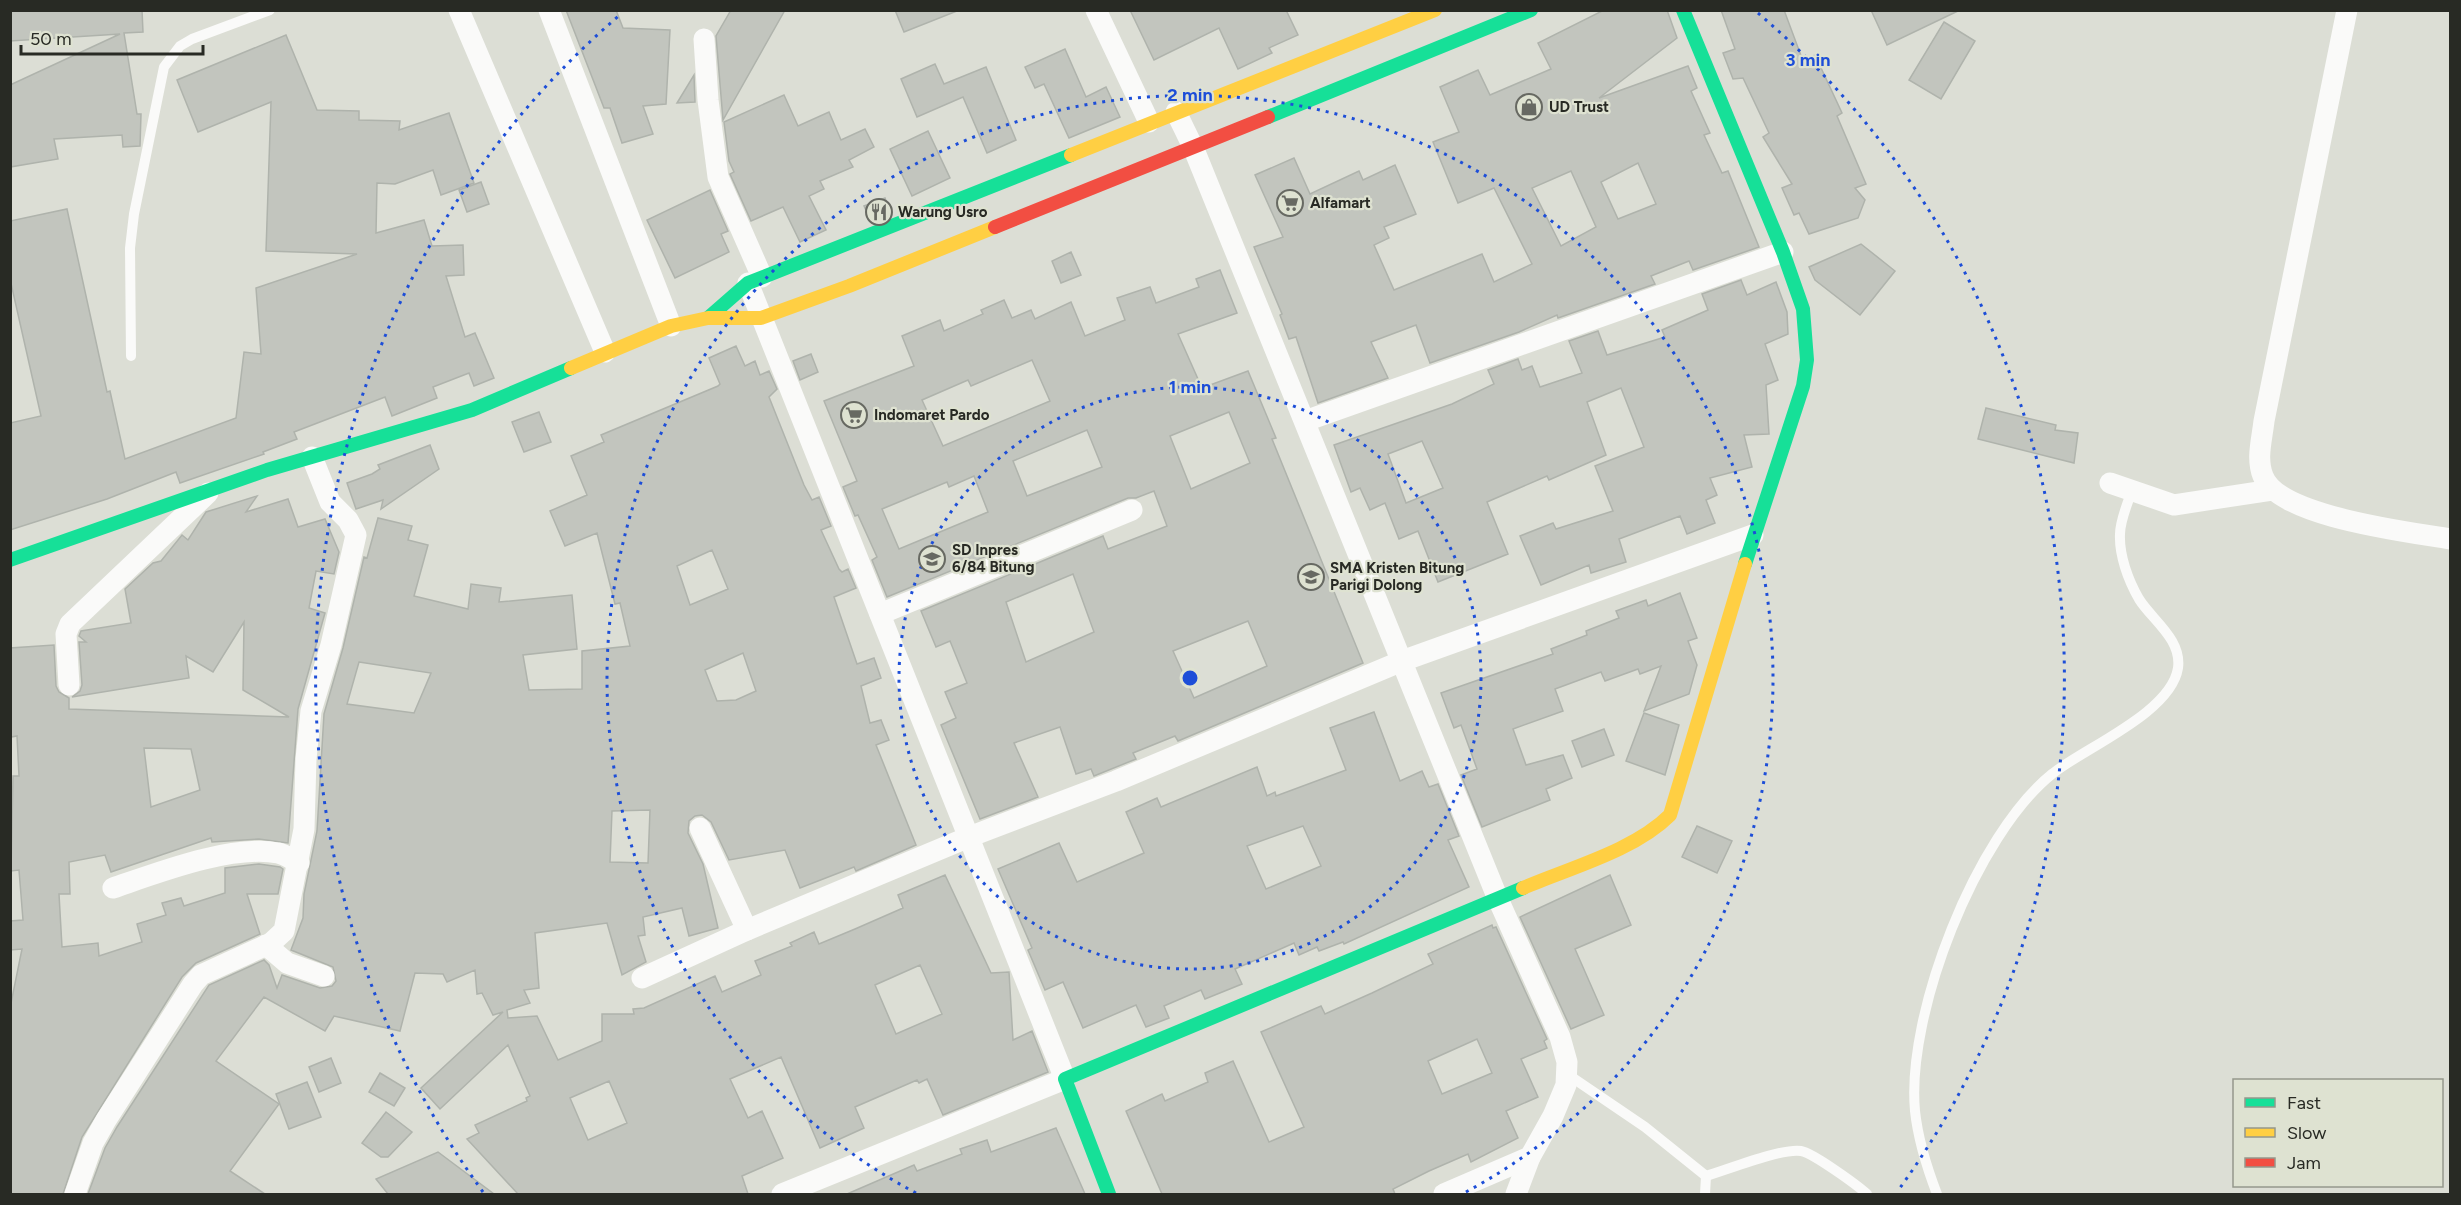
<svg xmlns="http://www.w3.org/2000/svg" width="2461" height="1205" font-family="Figtree,sans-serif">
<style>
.building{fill:#c2c5be;stroke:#afb3ac;stroke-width:1.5;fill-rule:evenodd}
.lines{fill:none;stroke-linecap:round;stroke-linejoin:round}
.lane{stroke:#fafaf9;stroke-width:10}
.street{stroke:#fafaf9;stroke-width:21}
.fast{stroke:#16e098;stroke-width:14}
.slow{stroke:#ffcf43;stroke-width:14}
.jam{stroke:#f24e42;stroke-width:14}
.ring{fill:none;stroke:#1d4ed8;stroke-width:3;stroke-dasharray:3 6}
.labels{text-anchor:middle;stroke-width:4.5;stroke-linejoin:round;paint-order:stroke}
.poi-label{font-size:15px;font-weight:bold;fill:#282a24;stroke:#dee2d1;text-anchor:start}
.centre{fill:#1d4ed8;stroke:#dee2d1;stroke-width:3}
.ring-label{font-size:18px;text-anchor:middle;font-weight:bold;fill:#1d4ed8;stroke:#dee2d1;stroke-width:4.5;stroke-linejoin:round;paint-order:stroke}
</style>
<rect width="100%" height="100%" fill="#dcded5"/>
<!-- building -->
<g class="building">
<polygon points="10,10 142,10 143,32 124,33 137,114 141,114 140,146 123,147 122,135 54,139 58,159 10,167 10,85 120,34 10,41"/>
<polygon points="566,10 616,10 623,28 670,30 666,104 643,106 653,134 622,143 610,108 604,108"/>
<polygon points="731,10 785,10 723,120 716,36"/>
<polygon points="895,10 957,10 957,11 904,32"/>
<polygon points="1130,10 1286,10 1298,35 1269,48 1272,53 1238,69 1219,28 1154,60"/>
<path d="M1604 10H1667L1677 38 1599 98 1688 66 1697 88 1691 91 1710 133 1704 135 1722 173 1728 171 1759 247 1693 270 1689 261 1651 276 1655 284 1558 318 1557 315 1519 332 1430 363 1416 325 1371 342 1388 378 1318 403 1296 337 1289 339 1280 315 1282 314 1254 247 1283 237 1255 175 1294 158 1310 194 1359 171 1363 180 1395 165 1416 214 1384 227 1389 238 1374 245 1394 290 1482 254 1494 282 1532 264 1494 188 1458 203 1433 142 1459 132 1440 87 1478 70 1490 95 1551 69 1538 43ZM1638 163 1656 204 1618 219 1601 182ZM1571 171 1596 227 1561 246 1532 188Z"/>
<polygon points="1721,10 1784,10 1803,61 1815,55 1842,113 1837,116 1866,184 1855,188 1865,200 1858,218 1809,234 1799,213 1794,215 1782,188 1792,184 1763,137 1769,133 1743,78 1733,79 1723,53 1735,49"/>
<polygon points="1871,10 1960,10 1887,45"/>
<polygon points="1944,22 1975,41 1941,99 1909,80"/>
<polygon points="286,35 317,110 359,111 359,120 400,121 399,130 449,113 474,183 441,195 433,170 395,184 377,183 376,233 424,220 432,246 463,245 464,275 446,276 465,337 475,333 494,378 474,386 469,373 433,387 437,398 392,416 385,397 294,432 297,439 263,452 264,454 180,483 176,472 107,499 10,530 10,423 41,416 10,279 10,221 67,209 107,392 110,391 125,459 236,418 244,352 261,354 256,288 357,254 266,251 271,102 198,132 177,80"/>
<polygon points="1065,49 1086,97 1106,87 1120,117 1069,138 1044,84 1035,88 1025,67"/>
<polygon points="935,64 944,84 986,67 1016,140 987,153 963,97 917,117 901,79"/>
<polygon points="694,75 695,102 677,103"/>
<polygon points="784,95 798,126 829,112 841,140 865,129 874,147 849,160 853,167 820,181 824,189 809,196 826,230 800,242 783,207 751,221 730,174 734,172 729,161 724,122"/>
<polygon points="928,131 950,178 912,196 890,149"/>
<polygon points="481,182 489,204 467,212 459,190"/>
<polygon points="710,190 728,231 721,234 729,252 675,278 647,220"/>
<polygon points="885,198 889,209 869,217 864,206"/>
<polygon points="1861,244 1895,271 1860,315 1815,280 1809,267"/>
<polygon points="1071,252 1081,275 1061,283 1052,261"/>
<path d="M1220 270 1237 313 1178 334 1202 388 1248 371 1276 438 1272 439 1363 663 1178 741 1175 736 1133 753 1136 759 1094 776 1091 769 1076 774 1060 727 1014 743 1038 797 980 819 941 725 956 718 945 692 967 683 950 641 936 647 921 611 1103 536 1108 549 1167 526 1154 491 1136 498H1128L887 597 872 560 877 557 858 515 855 516 843 487 857 481 824 401 914 366 902 336 940 320 944 331 983 314 981 310 1004 300 1012 318 1031 310 1035 319 1071 302 1085 336 1125 320 1117 298 1150 287 1156 303 1199 287 1196 279ZM1032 360 1050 401 943 446 922 400 968 380 971 386ZM1229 412 1250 463 1191 489 1170 436ZM1087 430 1102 467 1027 496 1013 461ZM974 476 988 512 899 549 882 509 947 482 949 487ZM1073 574 1094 632 1026 662 1006 602ZM1248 621 1267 666 1194 698 1173 651Z"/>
<path d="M1741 280 1747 295 1776 282 1787 312 1788 334 1765 344 1778 380 1766 385 1769 434 1744 435 1752 467 1710 478 1717 495 1706 500 1715 523 1687 534 1680 516 1619 539 1626 562 1591 573 1589 565 1541 585 1520 536 1553 523 1556 529 1613 511 1595 466 1644 447 1621 388 1587 402 1606 455 1549 480 1547 476 1487 502 1508 554 1438 582 1418 531 1399 539 1385 503 1370 510 1360 488 1351 492 1334 445 1452 404 1494 384 1488 370 1518 359 1522 370 1532 366 1540 387 1582 373 1569 341 1598 331 1607 355 1665 337 1662 330 1708 310 1702 294ZM1422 441 1443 488 1406 503 1388 454Z"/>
<path d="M736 346 745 366 755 361 760 375 769 371 777 389 769 397 804 485 812 500 819 497 831 526 821 530 839 569 842 572 848 569 856 588 834 597 857 664 874 658 881 678 861 686 870 723 881 720 889 740 876 745 916 845 856 871 854 867 800 888 785 850 729 860 711 822 702 815 695 816 689 821 688 833 703 864 718 928 689 936 682 908 643 917 645 935 638 936 646 962 622 975 607 923 535 933 539 988 524 990 530 1003 507 1010 508 1018 537 1016 558 1060 602 1041V1014H634L633 1009 644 1008 715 976 722 992 761 975 755 961 792 946 790 943 814 932 819 944 855 929 903 908 898 895 945 875 991 973 1009 972 1013 1040 1032 1031 1048 1072 943 1115 927 1079 919 1083 917 1080 855 1107 864 1128 820 1148 781 1057 730 1079 748 1118 762 1111 783 1158 742 1176 748 1194H518L467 1139 479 1133 475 1125 527 1101 526 1098 530 1096 508 1045 440 1109 421 1088 503 1012 493 1015 482 993 477 994 475 970 447 982 443 974 415 973 400 1031 334 1016 325 1031 264 997 216 1061 279 1104 230 1171 265 1194H88L105 1148 117 1127 209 985 264 960 269 965 277 988 282 975 320 988 332 986 336 981 333 967 291 950 303 918 304 894 317 831 324 714 343 648 364 557 367 558 378 518 412 526 408 540 428 545 414 596 468 609 471 584 501 588 499 602 572 595 577 649 523 655 529 690 582 689V651L630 646 620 603 615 604 597 533 565 546 550 511 587 495 571 456 604 442 601 435 718 386 720 384 709 358ZM712 550 728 589 690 605 677 566ZM743 653 756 691 736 700 717 701 705 670ZM359 662 431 673 414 713 347 704ZM650 810 648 863 610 862 612 811ZM920 965 942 1014 896 1034 875 985ZM609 1081 627 1123 588 1140 570 1098Z"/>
<polygon points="811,354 818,372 800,380 793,361"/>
<polygon points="1986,408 2056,425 2055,430 2078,433 2074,463 1978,439"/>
<polygon points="539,412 551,442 524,452 512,422"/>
<polygon points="430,445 439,469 381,509 383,500 356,509 347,483 372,474 380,469 378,465"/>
<path d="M257 496 246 512 288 499 298 527 325 519 339 552 334 574 316 571 309 608 325 613 298 709 288 843 259 839 212 842 211 838 111 872 105 855 69 862 70 894H59L62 947 98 943 99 956 142 942 137 924 166 915 162 903 181 898 184 906 225 893V868L259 864 280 867 283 869 278 894H247L260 934 196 963 182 977 82 1137 63 1194H10V1008L22 949 10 950V921L23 920 19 870 11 871 13 776H19L17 736 11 737 10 648 54 645 56 686 59 692 69 698V709L289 717 243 690 244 622 213 672 186 656 189 678 72 697 80 691 82 685 79 642H86L79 636 81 631 131 623 125 589 153 563 161 561 182 535 188 540 206 512ZM144 748 191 749 200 790 151 807Z"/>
<polygon points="1680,593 1697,638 1688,641 1697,665 1689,694 1644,711 1661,666 1640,674 1638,669 1605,681 1601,672 1555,689 1563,711 1513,729 1526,765 1563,755 1572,778 1546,789 1550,800 1482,827 1461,775 1477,769 1461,725 1454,728 1441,693 1553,654 1551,649 1587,635 1586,631 1619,618 1616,611 1646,600 1648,606"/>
<path d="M1374 712 1400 781 1422 771 1429 787 1438 784 1459 836 1448 840 1469 887 1344 944 1343 942 1319 951 1317 947 1299 955 1294 943 1235 969 1242 984 1205 999 1201 990 1164 1006 1169 1018 1146 1027 1136 1005 1083 1028 1063 982 1045 990 1028 950 1032 948 998 869 1059 843 1077 882 1144 853 1126 812 1157 798 1161 807 1257 767 1267 796 1275 792 1276 796 1346 770 1330 728ZM1303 826 1321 866 1266 889 1247 846Z"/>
<polygon points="1644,713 1679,725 1665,775 1626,761"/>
<polygon points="1604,729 1614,755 1582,767 1572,741"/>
<polygon points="1697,826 1732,841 1717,873 1682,857"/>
<polygon points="1610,875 1631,925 1575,949 1604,1015 1571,1029 1520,917"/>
<path d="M1492 925 1493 928 1496 927 1547 1039 1544 1041 1547 1048 1521 1059 1538 1097 1506 1111 1518 1138 1471 1162 1468 1154 1429 1171 1393 1189 1395 1194H1162L1126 1111 1162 1094 1165 1101 1208 1082 1205 1073 1233 1061 1269 1142 1304 1127 1261 1032 1321 1006 1325 1014 1372 993 1433 964 1428 954ZM1477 1039 1492 1073 1442 1094 1428 1061Z"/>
<polygon points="331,1058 341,1083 319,1092 309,1067"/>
<polygon points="380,1073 405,1088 394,1106 369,1092"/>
<polygon points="307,1082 321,1117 289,1129 276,1094"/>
<polygon points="386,1112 412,1132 388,1157 381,1157 362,1143"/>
<polygon points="1056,1128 1085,1194 847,1194 914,1165 917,1171 962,1154 960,1149 987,1140 991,1152"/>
<polygon points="438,1152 494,1194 388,1194 376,1179"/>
</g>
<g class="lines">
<!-- lane -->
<g class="lane">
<polyline points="131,356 130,248 134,214 164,67 180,46 192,39 270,10"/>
<path d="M1567 1074 1645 1127 1706 1176C1727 1170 1781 1148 1801 1151 1813 1153 1857 1185 1867 1194"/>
<polyline points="1705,1194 1706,1176"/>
<path d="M1937 1194C1927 1168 1918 1139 1915 1111 1906 1014 1976 835 2052 774 2084 748 2171 713 2178 668 2182 639 2152 620 2139 599 2128 580 2119 555 2120 534 2120 520 2128 503 2132 490"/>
</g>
<!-- street -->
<g class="street">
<polyline points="459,10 605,352"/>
<polyline points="549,10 671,326"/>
<polyline points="1096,10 1149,122"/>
<path d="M2347 10 2264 421C2262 439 2256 459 2263 476 2278 517 2410 532 2450 539"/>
<polyline points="704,39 708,100 718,177 762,277"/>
<polyline points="1176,112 1193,147 1498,899 1560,1037 1567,1062 1566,1085 1553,1116 1530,1157 1444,1194"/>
<polyline points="748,283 1065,1079 782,1194"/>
<polyline points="1305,421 1783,252"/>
<polyline points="2110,483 2174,505 2272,490"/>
<polyline points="880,614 1132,510"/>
<polyline points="69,685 66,634 70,624 208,493"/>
<polyline points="700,828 747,930"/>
<path d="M113 888C157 873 232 844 278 853 285 854 292 860 299 863"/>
<polyline points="266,945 287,963 324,976"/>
<polyline points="642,978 747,930 969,837 1116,781 1402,661 1753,535"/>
<polyline points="75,1194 93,1143 106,1120 193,984 201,975 271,943 284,931 304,829 306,759 311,711 331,645 356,535 348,520 330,502 312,457"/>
<polyline points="1516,1194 1530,1157"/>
</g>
<!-- fast -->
<g class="fast">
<polyline points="1683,10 1783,252 1803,309 1807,360 1803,386 1745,564"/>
<polyline points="1268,117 1531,10"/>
<polyline points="708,318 748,283 1071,155"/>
<polyline points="10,560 267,470 472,410 571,368"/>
<polyline points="1109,1194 1065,1079 1523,888"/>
</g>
<!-- slow -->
<g class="slow">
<polyline points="1071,155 1435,10"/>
<polyline points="571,368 671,326 708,318 761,318 849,286 995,227"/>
<path d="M1523 888C1569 868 1634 851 1670 815L1745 564"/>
</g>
<!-- jam -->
<polyline class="jam" points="995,227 1268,117"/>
</g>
<!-- distance rings -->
<g class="ring">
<circle cx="1190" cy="678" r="291"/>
<path d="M916 1193A583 583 0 1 1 1464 1193"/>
<path d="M483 1192A874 874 0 0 1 622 13M1758 13A874 874 0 0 1 1897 1192"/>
</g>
<!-- icons -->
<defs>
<symbol id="shop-ring" viewBox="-11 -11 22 22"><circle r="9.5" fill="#dee2d1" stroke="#676962" stroke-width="1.5"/><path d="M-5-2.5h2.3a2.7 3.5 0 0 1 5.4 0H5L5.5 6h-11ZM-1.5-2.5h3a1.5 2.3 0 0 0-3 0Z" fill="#676962"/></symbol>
<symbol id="supermarket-ring" viewBox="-11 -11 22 22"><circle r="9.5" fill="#dee2d1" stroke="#676962" stroke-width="1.5"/><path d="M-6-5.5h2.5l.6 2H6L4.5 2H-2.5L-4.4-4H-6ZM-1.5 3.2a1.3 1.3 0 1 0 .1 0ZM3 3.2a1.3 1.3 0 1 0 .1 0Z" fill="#676962"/></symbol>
<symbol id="restaurant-ring" viewBox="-11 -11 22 22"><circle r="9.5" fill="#dee2d1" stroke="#676962" stroke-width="1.5"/><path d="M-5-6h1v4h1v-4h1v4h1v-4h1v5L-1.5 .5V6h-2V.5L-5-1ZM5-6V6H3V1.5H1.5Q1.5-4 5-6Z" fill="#676962"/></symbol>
<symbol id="school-ring" viewBox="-11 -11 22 22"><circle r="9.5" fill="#dee2d1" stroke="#676962" stroke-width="1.5"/><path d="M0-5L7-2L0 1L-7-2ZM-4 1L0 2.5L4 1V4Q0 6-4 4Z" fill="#676962"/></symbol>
</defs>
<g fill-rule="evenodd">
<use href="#shop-ring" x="1514" y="92" width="30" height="30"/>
<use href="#supermarket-ring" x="1275" y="188" width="30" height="30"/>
<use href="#restaurant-ring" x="864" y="197" width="30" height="30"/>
<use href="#supermarket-ring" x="839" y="400" width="30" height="30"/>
<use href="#school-ring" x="917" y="544" width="30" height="30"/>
<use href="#school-ring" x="1296" y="562" width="30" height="30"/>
</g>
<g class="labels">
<!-- poi labels -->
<g class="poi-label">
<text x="1549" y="112">UD Trust</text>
<text x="1310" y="208">Alfamart</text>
<text x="898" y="217">Warung Usro</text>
<text x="874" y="420">Indomaret Pardo</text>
<text x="952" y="555">SD Inpres<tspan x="952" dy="17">6/84 Bitung</tspan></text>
<text x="1330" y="573">SMA Kristen Bitung<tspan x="1330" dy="17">Parigi Dolong</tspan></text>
</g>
</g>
<circle cx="1190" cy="678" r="9" class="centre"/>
<g class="ring-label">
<text x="1808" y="66">3 min</text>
<text x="1190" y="101">2 min</text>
<text x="1190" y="393">1 min</text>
</g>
<!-- border -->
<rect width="2461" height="1205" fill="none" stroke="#282a24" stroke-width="24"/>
<!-- legend -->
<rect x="2233" y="1079" width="210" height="108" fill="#dee2d1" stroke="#95988c" stroke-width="1.5"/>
<rect x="2245" y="1098" width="30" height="9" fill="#16e098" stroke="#95988c" stroke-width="1.5"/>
<text x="2287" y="1109" font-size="18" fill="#282a24">Fast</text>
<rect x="2245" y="1128" width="30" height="9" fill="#ffcf43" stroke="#95988c" stroke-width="1.5"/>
<text x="2287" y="1139" font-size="18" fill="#282a24">Slow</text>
<rect x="2245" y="1158" width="30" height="9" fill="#f24e42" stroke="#95988c" stroke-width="1.5"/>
<text x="2287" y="1169" font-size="18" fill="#282a24">Jam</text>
<!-- scale -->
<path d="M21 45v9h182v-9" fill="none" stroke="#282a24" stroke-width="3"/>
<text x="30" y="45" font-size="18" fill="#282a24" stroke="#dee2d1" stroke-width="4.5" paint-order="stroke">50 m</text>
</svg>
